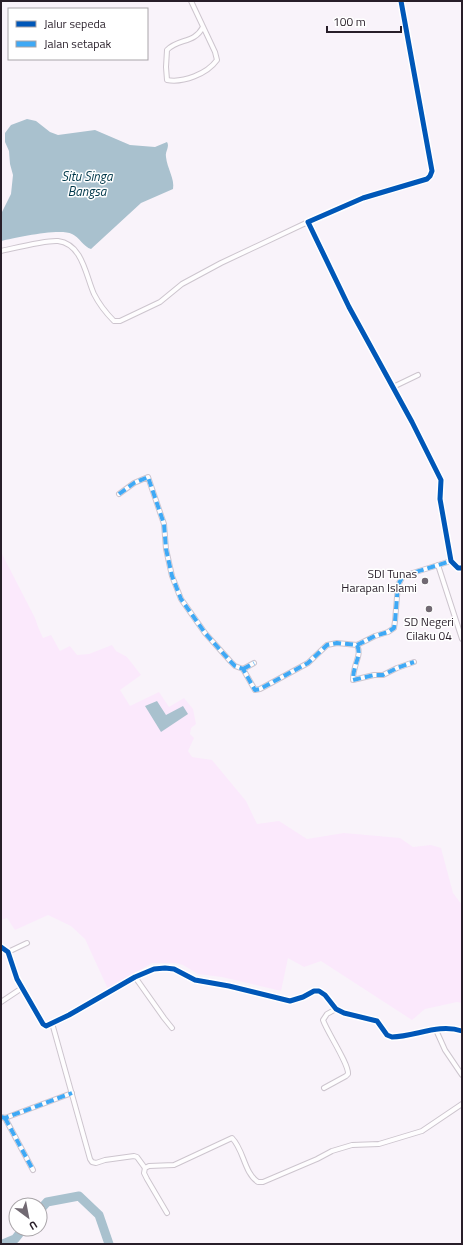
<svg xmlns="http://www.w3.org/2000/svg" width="463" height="1245" font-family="'Titillium Web',sans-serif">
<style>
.built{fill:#fbe9fc}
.water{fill:#a9c1ce}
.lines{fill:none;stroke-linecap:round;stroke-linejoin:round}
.river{stroke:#a9c1ce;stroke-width:9}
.street-casing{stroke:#cdc5ce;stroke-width:6}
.street{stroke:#fefdfe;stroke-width:4}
.quiet{stroke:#3fa9f5;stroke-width:4;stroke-dasharray:8 4;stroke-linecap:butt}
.cycleway-casing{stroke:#fff;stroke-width:8}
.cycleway{stroke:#0057b8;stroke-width:5}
.poi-dot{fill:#716972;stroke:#fff;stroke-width:1.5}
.labels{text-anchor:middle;stroke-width:3;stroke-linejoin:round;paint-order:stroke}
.poi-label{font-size:12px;fill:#281e29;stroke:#fff;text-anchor:end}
.water-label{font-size:13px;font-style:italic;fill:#01384a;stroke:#fff}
</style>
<rect width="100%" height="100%" fill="#f9f3fa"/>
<!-- built -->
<polygon class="built" points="1,552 35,618 38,627 43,638 51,635 60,651 70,646 77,655 89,654 112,645 116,651 127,657 141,675 120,690 130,706 159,692 169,707 184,698 193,709 196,724 191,728 190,734 194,738 188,751 192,757 212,760 246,801 257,824 279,821 307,839 344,833 400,838 413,847 431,845 441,848 453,893 462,905 462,1003 457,1002 425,1009 412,1020 321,961 304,967 288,958 281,991 222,977 198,974 183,965 176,963 152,963 108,989 85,939 71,926 48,915 15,930 7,918 1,920"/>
<!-- water -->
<g class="water">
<path d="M27 119 36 121 50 132 58 135 95 130 130 145 155 147 167 142C170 147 165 151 166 157 167 168 175 179 173 189L141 203 91 249C84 247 79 237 72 234 59 228 16 238 1 241V214L11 194 13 175 10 164 9 151 5 142V133L11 125Z"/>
<polygon points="157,701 166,715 183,706 188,714 161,732 145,706"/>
</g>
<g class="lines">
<!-- river -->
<g class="river">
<polyline points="40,1210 47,1202 79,1196 99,1215 109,1244"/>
<polyline points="3,1244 15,1239 23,1229"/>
</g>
<defs>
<g id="street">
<path d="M191 1 215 52 217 60C207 74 183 83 167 80L166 67 167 50C179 38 194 44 203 27"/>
<polyline points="401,1 432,171 430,176 427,179 363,198 308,222 349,307 412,422 441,480 440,499 451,561 458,568 462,568"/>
<path d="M1 251C15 248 46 240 58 241 83 244 86 277 94 294 99 304 107 314 114 321H120L160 302 182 284 221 263 308 222"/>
<polyline points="393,387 418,375"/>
<polyline points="119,494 134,483 148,477 164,524 166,549 172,576 181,599 205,633 231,662 235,666 243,669 255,690 260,689 308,663 327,645 337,643 357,645 375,636 388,632 394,628 395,621 398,585 403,576 451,561"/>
<polyline points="438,565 462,639"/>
<path d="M357 645C361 653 357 659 355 667 354 671 353 675 353 680L374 675H383L397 668 414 662"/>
<polyline points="243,669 254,663"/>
<path d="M1 947 8 952 17 979 43 1024 46 1026 69 1015 135 977 154 969 165 968 174 969 195 980 229 986 290 1001 303 997 314 991H319L325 995 336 1009 344 1013 377 1021 387 1035 392 1037C415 1037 438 1023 462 1031"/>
<polyline points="8,952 27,943"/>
<polyline points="135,977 164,1018 172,1028"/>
<polyline points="1,1002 22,988"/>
<polyline points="52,1023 90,1159 92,1162 96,1163 105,1160 134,1156 137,1157 145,1168"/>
<polyline points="436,1030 445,1050 462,1075"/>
<path d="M324 1088 346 1076 348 1074C349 1064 327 1032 323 1020L327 1014 336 1009"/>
<polyline points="1,1117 5,1118 72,1093"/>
<polyline points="5,1118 33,1170"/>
<path d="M167 1213 147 1179 144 1173 145 1168 149 1166 174 1165 232 1138C244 1150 244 1173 258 1182H263L317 1159 332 1151 352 1145 379 1144 422 1131 462 1104"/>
</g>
</defs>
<!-- street casing -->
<use href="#street" class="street-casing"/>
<!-- street -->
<use href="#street" class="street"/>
<!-- quiet -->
<g class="quiet">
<polyline points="119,494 134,483 148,477 164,524 166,549 172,576 181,599 205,633 231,662 235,666 243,669 255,690 260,689 308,663 327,645 337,643 357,645 375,636 388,632 394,628 395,621 398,585 403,576 451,561"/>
<path d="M357 645C361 653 357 659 355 667 354 671 353 675 353 680L374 675H383L397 668 414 662"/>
<polyline points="243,669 254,663"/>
<polyline points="1,1117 5,1118 72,1093"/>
<polyline points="5,1118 33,1170"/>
</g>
<defs>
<g id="cycleway">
<polyline points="401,1 432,171 430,176 427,179 363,198 308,222 349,307 412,422 441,480 440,499 451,561 458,568 462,568"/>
<path d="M1 947 8 952 17 979 43 1024 46 1026 69 1015 135 977 154 969 165 968 174 969 195 980 229 986 290 1001 303 997 314 991H319L325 995 336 1009 344 1013 377 1021 387 1035 392 1037C415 1037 438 1023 462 1031"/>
</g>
</defs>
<!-- cycleway casing -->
<use href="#cycleway" class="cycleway-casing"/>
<!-- cycleway -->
<use href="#cycleway" class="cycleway"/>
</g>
<!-- markers -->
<g class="poi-dot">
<circle cx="425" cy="581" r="4"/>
<circle cx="429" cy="609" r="4"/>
</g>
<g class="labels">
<!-- poi labels -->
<g class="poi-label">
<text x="417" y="578">SDI Tunas<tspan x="417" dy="14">Harapan Islami</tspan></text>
<text x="429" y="626" text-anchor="middle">SD Negeri<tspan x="429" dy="14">Cilaku 04</tspan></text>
</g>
<!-- water labels -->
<g class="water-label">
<text x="87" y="181">Situ Singa<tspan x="87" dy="15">Bangsa</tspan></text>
</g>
</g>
<!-- border -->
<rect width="463" height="1245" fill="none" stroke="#281e29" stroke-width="4"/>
<!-- legend -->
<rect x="8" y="8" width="140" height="52" fill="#ffffff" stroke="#a9a5a9"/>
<rect x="16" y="21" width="20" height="6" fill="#0057b8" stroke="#a9a5a9"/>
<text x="44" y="28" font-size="12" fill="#281e29">Jalur sepeda</text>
<rect x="16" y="41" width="20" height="6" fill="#3fa9f5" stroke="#a9a5a9"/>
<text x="44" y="48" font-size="12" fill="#281e29">Jalan setapak</text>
<!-- north arrow -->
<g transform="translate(28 1217) rotate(148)"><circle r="19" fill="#ffffff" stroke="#a9a5a9"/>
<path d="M0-3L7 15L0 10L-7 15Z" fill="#716972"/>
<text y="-6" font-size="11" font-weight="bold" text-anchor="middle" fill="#281e29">U</text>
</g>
<!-- scale -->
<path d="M327 26v6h74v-6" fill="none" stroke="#281e29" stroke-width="2"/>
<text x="333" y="26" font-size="12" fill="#281e29" stroke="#ffffff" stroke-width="3" paint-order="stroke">100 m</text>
</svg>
